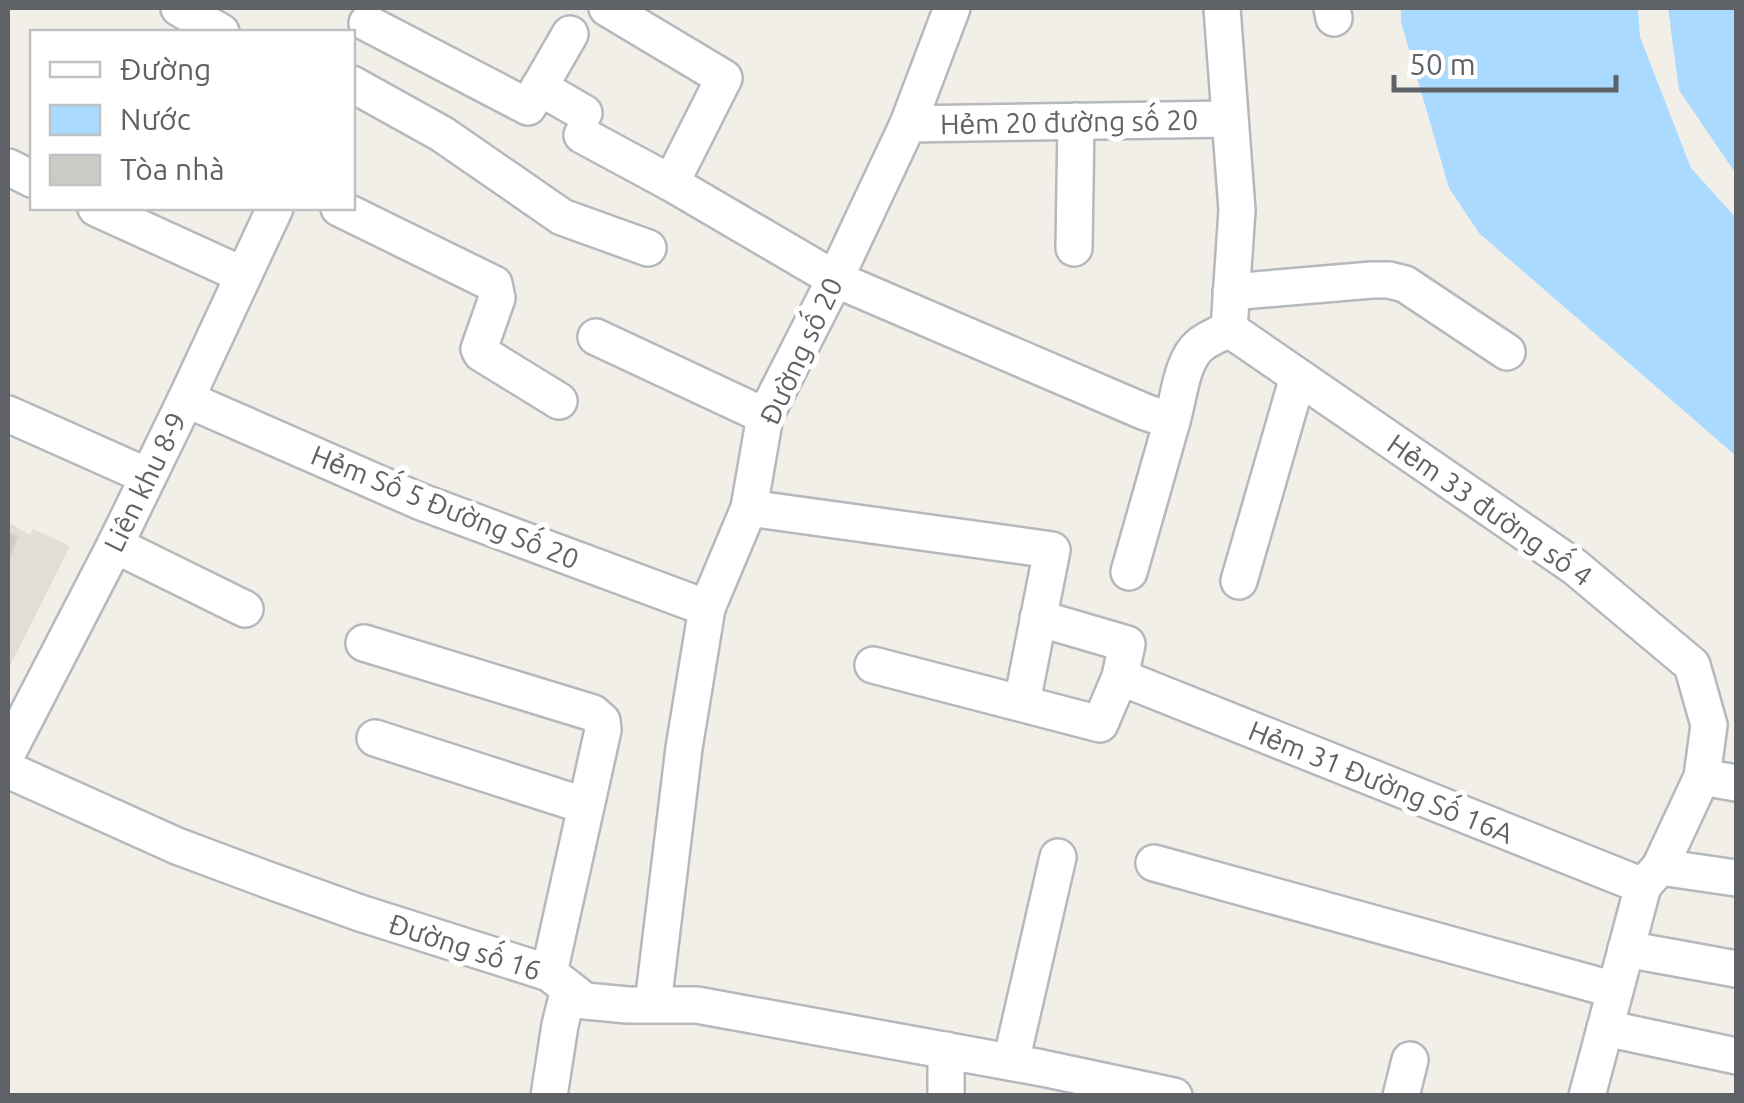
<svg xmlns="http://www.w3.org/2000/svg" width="1744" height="1103" font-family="Ubuntu,sans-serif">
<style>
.education{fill:#e1ded6}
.water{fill:#aadaff}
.building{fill:#cccac5;stroke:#d6d1c6;stroke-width:2.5}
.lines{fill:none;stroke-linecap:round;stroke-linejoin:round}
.minor-casing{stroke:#b5b8bc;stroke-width:40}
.minor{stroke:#fff;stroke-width:35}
.labels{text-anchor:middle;stroke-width:10;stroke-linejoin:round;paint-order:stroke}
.street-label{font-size:28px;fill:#5f6368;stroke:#fff}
</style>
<rect width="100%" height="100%" fill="#f1efe8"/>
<!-- education -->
<polygon class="education" points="8,522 30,535 33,529 70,546 8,670"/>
<!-- water -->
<g class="water">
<polygon points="1401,8 1638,8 1640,37 1691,168 1736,218 1736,456 1479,233 1449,188 1401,22"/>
<polygon points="1668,8 1736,8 1736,174 1679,90"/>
</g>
<!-- building -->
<polygon class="building" points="8,533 17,537 8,561"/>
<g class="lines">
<defs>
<g id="minor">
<polyline points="179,8 221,32"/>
<polyline points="607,8 724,78 671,183"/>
<polyline points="1222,8 1237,210 1229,329"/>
<polyline points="1332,8 1334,18"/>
<polyline points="367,23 528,107 570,34"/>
<polyline points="352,84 442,134 562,217 648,248"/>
<polyline points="539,87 584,113"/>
<polyline points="908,124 1230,119"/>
<path d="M582 135 671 183 835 279 1145 412 1172 421C1179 398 1181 361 1200 345 1208 338 1220 334 1229 329"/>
<polyline points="8,167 32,179"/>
<polyline points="96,208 243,275"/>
<polyline points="339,208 494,284 497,298 479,349 481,353 559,401"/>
<polyline points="1074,248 1076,121"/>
<polyline points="1231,292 1372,280 1389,280 1405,284 1507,352"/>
<polyline points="1229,329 1575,567 1692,665 1709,725 1702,777 1660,867 1643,886 1587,1096"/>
<polyline points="596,337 765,416"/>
<polyline points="186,399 419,501 707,608"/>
<polyline points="8,414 147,476"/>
<polyline points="749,508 1052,550 1022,702"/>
<polyline points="115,545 245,609"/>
<polyline points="1129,572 1172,421"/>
<polyline points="1239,581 1298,377"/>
<polyline points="364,643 593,713 602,721 603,730 549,973"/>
<polyline points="873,665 1100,724 1120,677 1127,644 1038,618"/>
<polyline points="1120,677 1643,886"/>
<polyline points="375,738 586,806"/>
<polyline points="8,752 115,545 186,399 275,208"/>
<polyline points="8,770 177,846 268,880 360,913 549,973 585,1001 628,1005 697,1005 1042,1068 1174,1096"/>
<polyline points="1702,777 1736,783"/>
<polyline points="1154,863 1615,990"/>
<polyline points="1660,867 1736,878"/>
<polyline points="1626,949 1736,969"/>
<polyline points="653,1004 684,748 707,608 749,508 765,416 835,279 908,124 952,8"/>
<polyline points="1605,1028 1736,1056"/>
<polyline points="1011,1062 1058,857"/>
<polyline points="549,1096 560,1025 569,989"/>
<polyline points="946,1096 946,1050"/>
<polyline points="1401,1096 1410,1060"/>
</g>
</defs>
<!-- minor casing -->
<use href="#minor" class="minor-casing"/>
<!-- minor -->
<use href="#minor" class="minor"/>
</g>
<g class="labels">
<!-- street labels -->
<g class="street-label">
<text transform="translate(1069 122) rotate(-1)" y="10">Hẻm 20 đường số 20</text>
<text transform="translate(801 351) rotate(-65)" y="10">Đường số 20</text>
<text transform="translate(145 482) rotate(-64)" y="10">Liên khu 8-9</text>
<text transform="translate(445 507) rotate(22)" y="10">Hẻm Số 5 Đường Số 20</text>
<text transform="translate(1490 510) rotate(35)" y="10">Hẻm 33 đường số 4</text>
<text transform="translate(1381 782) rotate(22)" y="10">Hẻm 31 Đường Số 16A</text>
<text transform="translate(465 947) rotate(18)" y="10">Đường số 16</text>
</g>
</g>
<!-- border -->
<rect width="1744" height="1103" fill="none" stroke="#5f6368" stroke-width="20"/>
<!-- legend -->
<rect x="30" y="30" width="325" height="180" fill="#ffffff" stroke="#bfc1c3" stroke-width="2.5"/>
<rect x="50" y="62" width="50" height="15" fill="#ffffff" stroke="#bfc1c3" stroke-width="2.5"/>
<text x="120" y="80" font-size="30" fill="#5f6368">Đường</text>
<rect x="50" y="105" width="50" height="30" fill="#aadaff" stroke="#bfc1c3" stroke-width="2.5"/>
<text x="120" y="130" font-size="30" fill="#5f6368">Nước</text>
<rect x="50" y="155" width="50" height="30" fill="#cccac5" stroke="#bfc1c3" stroke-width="2.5"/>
<text x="120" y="180" font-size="30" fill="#5f6368">Tòa nhà</text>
<!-- scale -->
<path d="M1394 75v15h222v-15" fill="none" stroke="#5f6368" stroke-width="5"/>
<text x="1409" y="75" font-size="30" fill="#5f6368" stroke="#ffffff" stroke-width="8" paint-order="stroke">50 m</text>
</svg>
